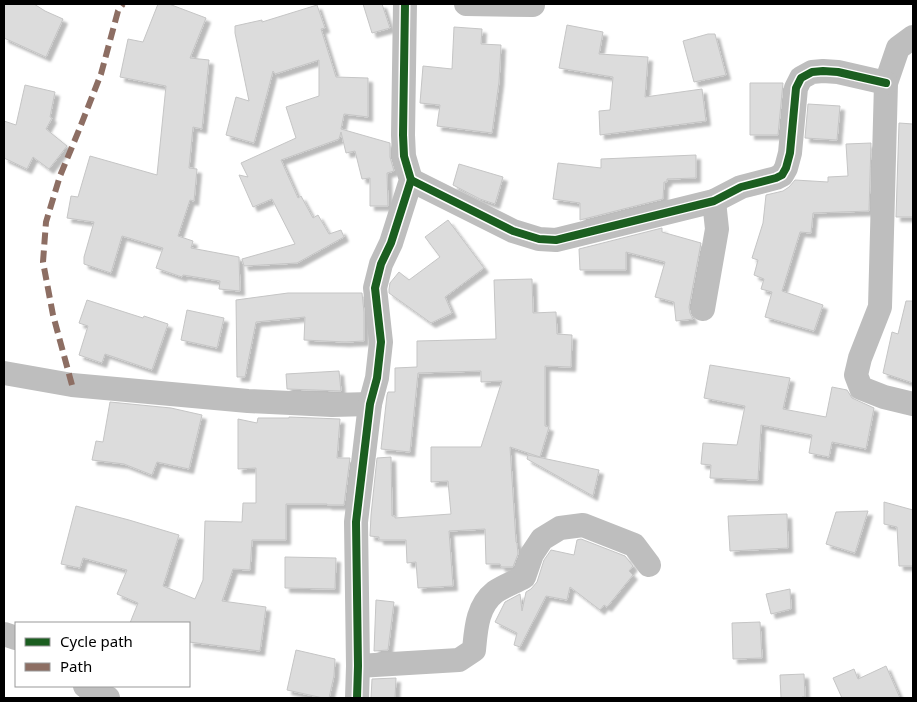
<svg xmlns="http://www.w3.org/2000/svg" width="917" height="702" font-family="'Noto Sans',sans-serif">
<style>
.building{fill:#dcdcdc;stroke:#c5c5c5;filter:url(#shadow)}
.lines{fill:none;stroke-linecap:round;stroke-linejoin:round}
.minor{stroke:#bebebe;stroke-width:24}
.quiet{stroke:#8d6e63;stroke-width:6;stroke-dasharray:12 6;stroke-linecap:butt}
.cycleway-casing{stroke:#fff;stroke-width:11}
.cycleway{stroke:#1b5e20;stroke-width:8}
</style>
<defs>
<filter id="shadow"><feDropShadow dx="4.5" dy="4.5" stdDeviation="1" flood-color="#0004"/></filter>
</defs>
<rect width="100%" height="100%" fill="#fff"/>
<!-- building -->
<g class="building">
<polygon points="4,4 34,4 45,11 63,19 46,57 4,38"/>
<polygon points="158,4 169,4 206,18 190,58 209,60 202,129 193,127 189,168 197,169 194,201 190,200 178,236 193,241 191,248 239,257 240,291 219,289 220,281 183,275 182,277 156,268 163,248 122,236 111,273 84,264 84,257 94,222 67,218 71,196 78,197 90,156 157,175 166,86 120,77 128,39 143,42"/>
<polygon points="363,4 382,4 390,28 372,33"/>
<polygon points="317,5 325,28 321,29 336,77 368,78 368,117 344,114 341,129 390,143 390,157 394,171 387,173 388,206 370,206 370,178 362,179 355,151 346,153 341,132 339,139 281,160 298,198 301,196 313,218 318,215 329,234 341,230 344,237 297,263 244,266 242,259 295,244 272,199 253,207 239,175 248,177 241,163 296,138 286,107 319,96 319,60 275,74 273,71 254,143 226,135 236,97 249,101 235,33 235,26 262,20 262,22"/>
<polygon points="567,25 603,32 599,54 648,57 645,97 702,89 706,121 600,135 599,111 610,110 613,77 559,68"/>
<polygon points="454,27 482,29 481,44 501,45 499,82 492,133 437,126 440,105 420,103 423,66 452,69"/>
<polygon points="708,34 715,34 726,75 694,82 683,41"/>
<polygon points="750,83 783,83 778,135 750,135"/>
<polygon points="25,85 55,92 50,117 52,118 46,129 67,146 49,169 33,157 27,169 4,158 4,121 16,125"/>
<polygon points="808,104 840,106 837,140 805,138"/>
<polygon points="899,123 913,124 913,217 896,217"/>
<polygon points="871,143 869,211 813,213 811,233 800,232 782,291 823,305 814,331 765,317 772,292 761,289 764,279 754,275 758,260 752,258 763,223 766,195 783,191 789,187 795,180 828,182 828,177 848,176 846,144"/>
<polygon points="696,155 696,178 667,179 667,182 664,182 663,199 580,220 580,203 553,199 558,163 601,168 601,159"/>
<polygon points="459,164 503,177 495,204 480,199 453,185"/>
<polygon points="448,220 484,268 445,297 452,313 431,323 389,293 389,289 390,283 399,272 409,280 440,257 425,237"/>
<polygon points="662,228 662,232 701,243 689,307 690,313 693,319 676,321 674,302 655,297 665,262 626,252 626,270 580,270 579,249"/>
<polygon points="532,279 533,313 556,312 557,334 572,335 571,367 545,366 545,426 549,427 540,457 510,447 516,542 517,543 518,554 513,567 501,567 500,564 486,564 485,529 449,531 453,586 418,588 416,562 407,563 406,540 379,540 379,537 370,536 371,515 377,458 391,457 392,516 395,516 395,518 451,514 448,481 431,482 431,447 481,447 502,381 481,382 481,371 418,373 410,452 381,449 387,395 388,392 395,392 395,368 417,367 417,341 496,339 494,280"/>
<polygon points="288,293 362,293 364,312 364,341 345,342 304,340 305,317 256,322 245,377 237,377 236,300"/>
<polygon points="87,300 143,318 144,316 168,324 152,370 105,354 102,363 79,355 88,326 79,323"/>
<polygon points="906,301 913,301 913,383 883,373 892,332 898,334"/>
<polygon points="187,310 224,318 217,348 181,340"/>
<polygon points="710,365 790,378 783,409 826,417 832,387 847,390 852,398 874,408 866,449 832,442 829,457 809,453 812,435 761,425 758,480 710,478 711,465 701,464 703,443 737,445 745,406 704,398"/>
<polygon points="339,371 341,391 287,389 286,374"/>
<polygon points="110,402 171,408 202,415 189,469 157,462 152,475 124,464 92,460 96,441 103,442"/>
<polygon points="289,417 340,419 337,458 350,458 344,505 327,505 327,504 286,504 286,540 252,540 250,570 233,569 222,601 266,607 260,651 189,642 189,623 130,623 138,603 117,594 127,570 83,558 80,568 61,564 76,506 129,520 179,535 163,586 195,599 203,580 205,521 242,522 243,503 256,503 256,468 238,469 238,419 257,423 258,418 289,418"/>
<polygon points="528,455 599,470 593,496 527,459"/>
<polygon points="884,502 913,510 913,566 899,566 897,527 884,524"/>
<polygon points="868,511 855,553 826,544 836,512"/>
<polygon points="787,514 788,548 730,551 728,516"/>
<polygon points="581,539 625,556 633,566 629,571 633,575 607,607 604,605 600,610 570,587 567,600 546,596 520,647 514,645 517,633 495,622 505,602 520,594 522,611 526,592 531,589 537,582 544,560 551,550 574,555 577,540"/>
<polygon points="285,557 336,558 335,589 285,588"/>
<polygon points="790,589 791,609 771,614 766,594"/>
<polygon points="376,600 394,602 388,650 374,651"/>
<polygon points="760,622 762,658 733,659 732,623"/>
<polygon points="296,650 335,659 334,676 329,698 323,698 287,690"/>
<polygon points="886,666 900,698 842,698 833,678 854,669 858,679"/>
<polygon points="804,674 805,697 802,697 802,698 781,698 780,675"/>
<polygon points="396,678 395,698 371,698 372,679"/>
</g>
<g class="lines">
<!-- minor -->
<g class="minor">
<polyline points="466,4 533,5"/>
<polyline points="913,37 898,48 886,83 880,307 860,358 856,375 861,388 884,397 913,404"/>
<polyline points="411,180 513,231 539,239 556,240 714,201 741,187 776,178 782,175 786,168 790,153 796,88 801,78 812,72 823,71 838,72 886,83"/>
<polyline points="703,309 717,229 714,201"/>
<polyline points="4,373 72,385 248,401 332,405 370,404"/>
<polyline points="4,634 16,638"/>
<path d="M358 666 459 660 474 650C476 629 477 606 495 592 504 586 515 582 524 577L532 554 542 539 560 528 583 525 634 545 649 565"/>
<polyline points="85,686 108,698"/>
<polyline points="357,698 358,666 356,522 370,404 377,378 381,342 375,288 381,264 391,243 411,180 404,156 403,135 405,4"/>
</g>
<!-- quiet -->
<polyline class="quiet" points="72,385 53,315 43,262 46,222 60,176 79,130 101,74 118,11 123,4"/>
<defs>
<g id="cycleway">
<polyline points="411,180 513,231 539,239 556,240 714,201 741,187 776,178 782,175 786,168 790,153 796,88 801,78 812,72 823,71 838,72 886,83"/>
<polyline points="357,698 358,666 356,522 370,404 377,378 381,342 375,288 381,264 391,243 411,180 404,156 403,135 405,4"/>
</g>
</defs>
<!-- cycleway casing -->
<use href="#cycleway" class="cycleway-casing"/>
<!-- cycleway -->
<use href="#cycleway" class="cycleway"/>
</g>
<!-- border -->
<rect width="917" height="702" fill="none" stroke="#000000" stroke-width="10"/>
<!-- legend -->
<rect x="15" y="622" width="175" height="65" fill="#ffffff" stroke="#999999"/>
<rect x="25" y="638" width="25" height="8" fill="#1b5e20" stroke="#999999"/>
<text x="60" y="647" font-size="15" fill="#000000">Cycle path</text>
<rect x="25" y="663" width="25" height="8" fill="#8d6e63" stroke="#999999"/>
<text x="60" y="672" font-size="15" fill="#000000">Path</text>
</svg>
